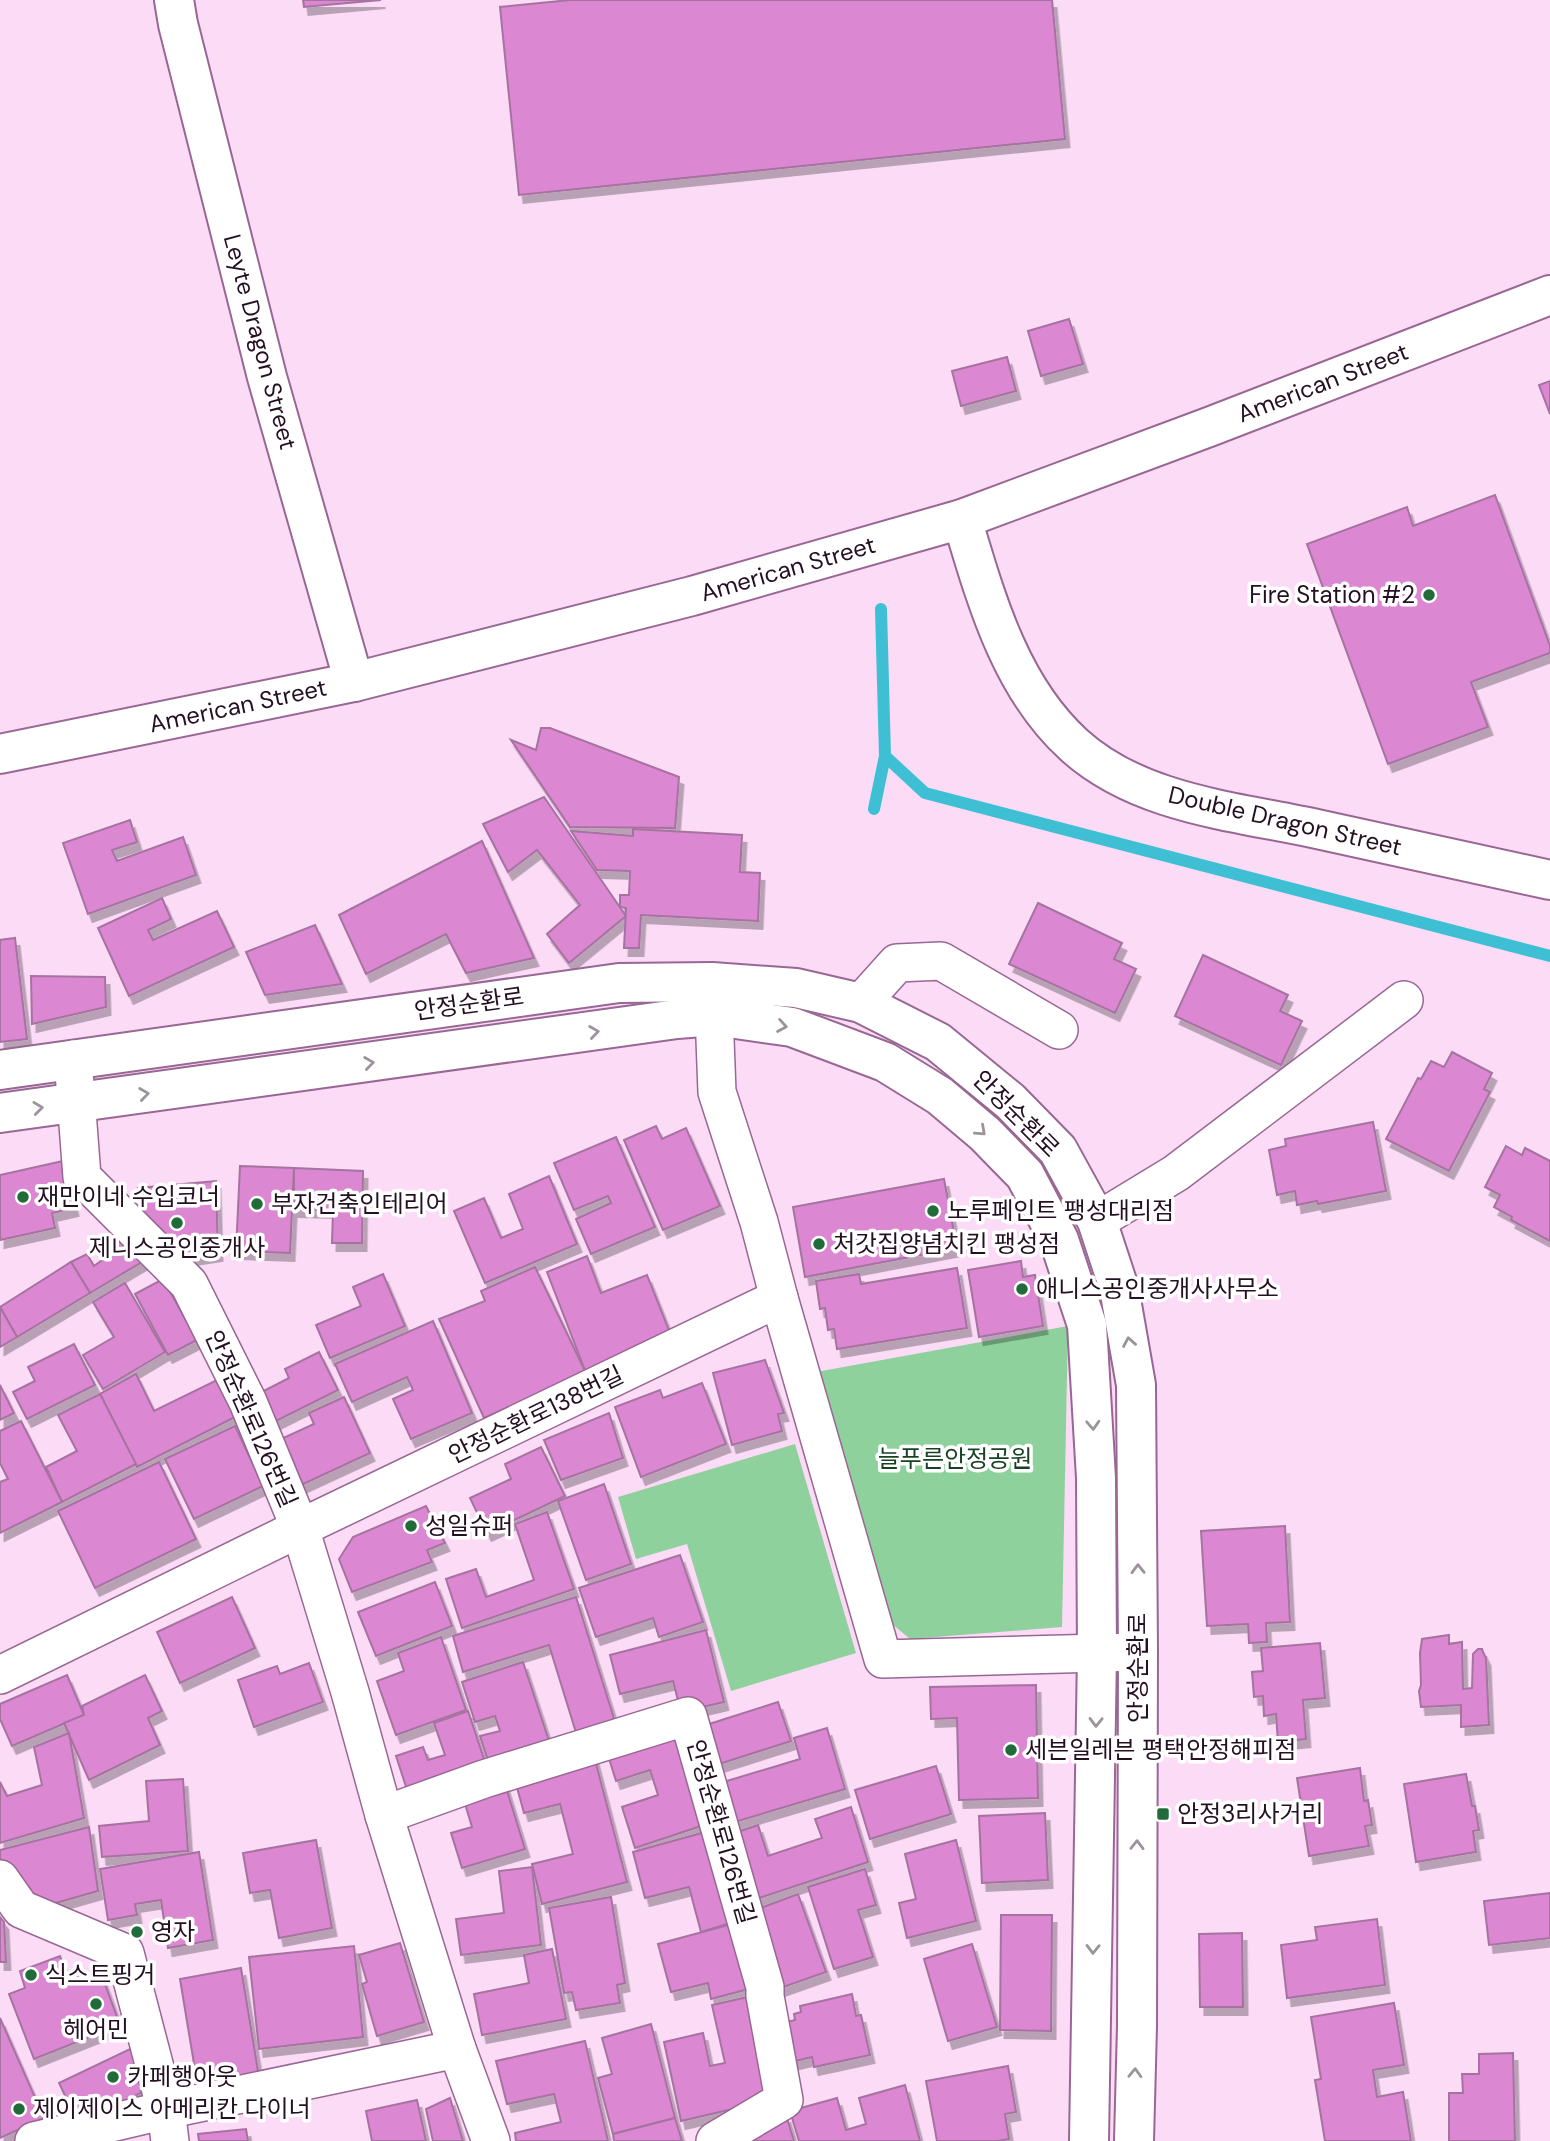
<svg xmlns="http://www.w3.org/2000/svg" width="1550" height="2141" font-family="'DM Sans','Noto Sans KR',sans-serif">
<style>
.green{fill:#8ed19d}
.lines{fill:none;stroke-linecap:round;stroke-linejoin:round}
.stream{stroke:#3fbfd4;stroke-width:12}
.building{fill:#db87d2;stroke:#a673a0;stroke-width:2;filter:url(#shadow)}
.minor-casing{stroke:#996793;stroke-width:40}
.tertiary-casing{stroke:#996793;stroke-width:42}
.secondary-casing{stroke:#996793;stroke-width:42}
.minor{stroke:#fff;stroke-width:37}
.tertiary{stroke:#fff;stroke-width:38}
.secondary{stroke:#fff;stroke-width:38}
.oneway{stroke:#9c939c}
.poi-dot{fill:#206b39;stroke:#fff;stroke-width:2.5}
.labels{text-anchor:middle;stroke-width:7;stroke-linejoin:round;paint-order:stroke}
.street-label{font-size:24px;fill:#241022;stroke:#fff}
.poi-label{font-size:24px;fill:#241022;stroke:#fff;text-anchor:start}
.park-label{font-size:24px;fill:#194225;stroke:#fff}
</style>
<defs>
<filter id="shadow"><feDropShadow dx="4.5" dy="8" stdDeviation="0" flood-color="#0004"/></filter>
</defs>
<rect width="100%" height="100%" fill="#fcdbf7"/>
<!-- green -->
<g class="green">
<polygon points="1068,1326 1062,1627 910,1639 885,1618 816,1372"/>
<polygon points="795,1444 856,1653 731,1691 687,1544 636,1559 618,1497"/>
</g>
<g class="lines">
<!-- stream -->
<g class="stream">
<polyline points="885,756 925,793 1550,956"/>
<polyline points="874,809 885,756 881,609"/>
</g>
</g>
<!-- building -->
<g class="building">
<polygon points="303,0 381,0 304,7"/>
<polygon points="570,0 1052,0 1065,139 519,195 500,7"/>
<polygon points="1069,319 1083,364 1041,376 1028,331"/>
<polygon points="1007,357 1016,391 961,406 952,371"/>
<polygon points="1550,381 1550,414 1539,385"/>
<polygon points="1495,495 1550,646 1550,653 1471,682 1488,727 1388,764 1307,544 1407,507 1413,526"/>
<polygon points="541,728 550,728 679,777 675,828 570,827 511,740 536,750"/>
<polygon points="544,797 626,916 569,963 547,934 580,905 537,850 508,872 483,824"/>
<polygon points="130,820 137,842 112,850 117,861 183,837 196,875 88,914 63,843"/>
<polygon points="633,829 742,835 740,872 760,873 758,921 641,915 639,948 624,948 626,908 620,907 620,895 629,895 630,871 597,870 571,831 633,836"/>
<polygon points="482,841 534,958 466,973 446,934 366,974 339,915"/>
<polygon points="162,898 171,919 148,930 153,940 217,911 234,947 129,996 98,928"/>
<polygon points="1038,903 1122,943 1114,959 1136,969 1115,1013 1009,964"/>
<polygon points="315,925 342,984 265,995 246,952"/>
<polygon points="15,938 27,1039 0,1042 0,940"/>
<polygon points="1203,955 1288,995 1280,1011 1302,1021 1281,1065 1175,1016"/>
<polygon points="31,976 105,977 106,1007 32,1024"/>
<polygon points="1452,1052 1492,1073 1484,1089 1490,1092 1449,1171 1386,1139 1418,1078 1421,1079 1431,1061 1444,1067"/>
<polygon points="1373,1122 1386,1191 1318,1204 1317,1201 1297,1205 1295,1191 1277,1195 1269,1150 1286,1146 1285,1139"/>
<polygon points="656,1126 662,1139 686,1128 720,1206 663,1230 624,1140"/>
<polygon points="616,1137 655,1227 591,1254 576,1219 611,1203 608,1196 574,1210 554,1163"/>
<polygon points="1506,1146 1522,1155 1525,1148 1550,1161 1550,1241 1511,1220 1512,1217 1494,1207 1500,1195 1485,1187"/>
<polygon points="63,1161 74,1208 52,1213 55,1228 0,1240 0,1175"/>
<polygon points="240,1166 294,1168 290,1253 236,1251"/>
<polygon points="294,1168 363,1171 362,1243 332,1243 333,1210 294,1209"/>
<polygon points="549,1176 577,1244 485,1283 454,1211 484,1198 501,1238 523,1229 509,1194"/>
<polygon points="944,1179 957,1248 805,1277 793,1207"/>
<polygon points="216,1181 218,1253 173,1260 145,1227 138,1188"/>
<polygon points="127,1235 147,1259 90,1293 71,1262 87,1254 94,1266 109,1255 103,1246"/>
<polygon points="587,1256 601,1293 647,1275 672,1338 586,1373 547,1272"/>
<polygon points="1021,1261 1023,1277 1035,1275 1043,1326 979,1337 968,1270"/>
<polygon points="71,1262 90,1293 17,1337 0,1307"/>
<polygon points="535,1267 586,1373 484,1418 439,1319 485,1301 481,1291"/>
<polygon points="957,1268 967,1328 837,1349 834,1329 828,1330 825,1308 820,1309 816,1281 859,1274 861,1284"/>
<polygon points="383,1274 405,1326 330,1358 316,1325 361,1306 353,1287"/>
<polygon points="163,1279 197,1340 168,1355 135,1294"/>
<polygon points="125,1283 165,1352 103,1389 83,1355 114,1337 93,1302"/>
<polygon points="0,1307 17,1337 0,1347"/>
<polygon points="433,1321 472,1413 411,1439 393,1399 413,1390 407,1377 352,1402 335,1364"/>
<polygon points="74,1344 95,1385 27,1419 13,1392 35,1381 28,1367"/>
<polygon points="319,1352 338,1390 268,1425 254,1396 289,1378 285,1369"/>
<polygon points="765,1360 784,1413 778,1414 782,1431 732,1445 713,1373"/>
<polygon points="136,1374 154,1411 221,1378 239,1415 137,1467 100,1394"/>
<polygon points="702,1383 726,1444 641,1477 615,1407 660,1390 663,1398"/>
<polygon points="0,1385 14,1413 0,1420"/>
<polygon points="100,1394 136,1464 62,1502 46,1467 77,1451 58,1415"/>
<polygon points="344,1397 370,1453 299,1486 279,1440 314,1424 309,1413"/>
<polygon points="609,1413 623,1458 561,1480 544,1440"/>
<polygon points="21,1421 62,1502 0,1533 0,1482 8,1479 0,1463 0,1431"/>
<polygon points="235,1426 263,1486 194,1519 165,1459"/>
<polygon points="541,1447 565,1496 487,1533 470,1498 511,1479 505,1464"/>
<polygon points="159,1462 196,1539 95,1588 58,1511"/>
<polygon points="604,1484 631,1564 586,1580 558,1501"/>
<polygon points="426,1506 445,1543 427,1550 432,1562 352,1592 339,1559 353,1537"/>
<polygon points="547,1512 574,1589 462,1628 446,1579 476,1569 486,1597 534,1580 515,1524"/>
<polygon points="1285,1526 1290,1622 1266,1623 1267,1642 1249,1643 1248,1624 1207,1626 1201,1531"/>
<polygon points="680,1555 703,1622 659,1637 653,1618 596,1637 579,1588"/>
<polygon points="435,1582 452,1626 376,1656 358,1612"/>
<polygon points="232,1597 255,1648 180,1683 157,1632"/>
<polygon points="576,1597 617,1728 578,1739 549,1645 463,1672 453,1636"/>
<polygon points="706,1630 724,1702 681,1712 673,1681 620,1694 610,1655"/>
<polygon points="1449,1635 1449,1644 1462,1642 1463,1689 1472,1688 1473,1654 1478,1649 1482,1649 1483,1652 1486,1658 1489,1725 1461,1727 1461,1705 1421,1707 1419,1691 1421,1685 1420,1653 1422,1639"/>
<polygon points="441,1637 466,1710 396,1735 377,1681 404,1671 398,1653"/>
<polygon points="1320,1643 1325,1698 1303,1700 1306,1739 1278,1742 1276,1714 1264,1716 1263,1696 1254,1697 1252,1672 1263,1671 1261,1648"/>
<polygon points="523,1662 553,1753 492,1773 480,1736 500,1731 495,1716 475,1722 462,1682"/>
<polygon points="309,1663 323,1702 254,1727 238,1680 277,1666 280,1674"/>
<polygon points="67,1675 84,1715 12,1746 0,1719 0,1704"/>
<polygon points="145,1675 162,1711 148,1718 160,1745 89,1780 64,1723 84,1715 82,1706"/>
<polygon points="1036,1685 1038,1798 959,1800 957,1718 931,1719 930,1687"/>
<polygon points="778,1702 791,1741 716,1765 703,1726"/>
<polygon points="468,1711 488,1771 410,1799 396,1756 423,1747 428,1760 445,1755 434,1723"/>
<polygon points="684,1728 713,1822 635,1848 622,1807 658,1795 650,1770 616,1781 607,1752"/>
<polygon points="827,1728 845,1789 721,1826 710,1786 800,1759 794,1738"/>
<polygon points="69,1733 84,1818 0,1843 0,1782 7,1796 42,1785 34,1747"/>
<polygon points="593,1752 627,1882 542,1904 532,1864 573,1854 560,1804 524,1813 513,1773"/>
<polygon points="936,1766 951,1814 870,1839 855,1790"/>
<polygon points="1360,1768 1364,1801 1368,1800 1372,1825 1365,1826 1369,1846 1309,1856 1297,1778"/>
<polygon points="1466,1774 1472,1806 1475,1806 1479,1830 1473,1831 1476,1852 1416,1862 1404,1784"/>
<polygon points="183,1779 188,1851 102,1857 99,1826 149,1821 146,1781"/>
<polygon points="504,1781 525,1849 462,1868 451,1833 472,1827 462,1794"/>
<polygon points="851,1807 868,1862 747,1902 726,1836 758,1825 768,1856 822,1838 815,1819"/>
<polygon points="1045,1813 1048,1880 982,1883 979,1816"/>
<polygon points="89,1827 98,1891 38,1908 0,1858 0,1850"/>
<polygon points="716,1829 741,1920 701,1932 689,1887 645,1898 633,1852"/>
<polygon points="316,1840 332,1928 279,1938 270,1890 250,1893 243,1853"/>
<polygon points="956,1840 976,1921 907,1938 899,1903 916,1899 905,1854"/>
<polygon points="199,1852 213,1940 168,1948 161,1900 135,1904 137,1915 108,1920 100,1869"/>
<polygon points="532,1867 541,1945 461,1955 456,1919 504,1913 499,1871"/>
<polygon points="865,1869 876,1905 858,1910 873,1957 834,1969 808,1887"/>
<polygon points="1550,1893 1550,1938 1489,1945 1484,1901"/>
<polygon points="798,1894 826,1972 772,1991 758,1909"/>
<polygon points="611,1897 625,1983 617,1985 620,2003 576,2010 572,1992 564,1993 549,1908"/>
<polygon points="1001,1915 1052,1915 1051,2031 1000,2030"/>
<polygon points="0,1917 4,1922 6,1962 0,1962"/>
<polygon points="1377,1919 1385,1985 1287,1998 1281,1945 1317,1940 1315,1927"/>
<polygon points="743,1921 760,1986 711,1999 708,1983 671,1992 658,1944"/>
<polygon points="1242,1933 1243,2007 1200,2007 1199,1934"/>
<polygon points="400,1943 424,2022 377,2036 362,1984 367,1982 359,1955"/>
<polygon points="972,1944 997,2027 948,2041 924,1959"/>
<polygon points="354,1946 363,2037 259,2049 249,1957"/>
<polygon points="552,1949 566,2019 482,2035 474,1994 529,1983 524,1955"/>
<polygon points="60,1956 69,1980 99,1968 120,2025 34,2059 9,1994 25,1988 20,1971"/>
<polygon points="241,1968 259,2077 198,2088 180,1979"/>
<polygon points="852,1994 856,2016 861,2015 870,2055 814,2067 812,2057 787,2063 779,2024 795,2020 794,2014 801,2012 800,2006"/>
<polygon points="757,1995 780,2098 681,2121 664,2042 703,2033 710,2066 725,2063 712,2005"/>
<polygon points="1394,2003 1404,2065 1373,2070 1377,2097 1403,2092 1411,2141 1325,2141 1315,2080 1321,2079 1311,2017"/>
<polygon points="0,2018 44,2118 0,2138"/>
<polygon points="651,2024 675,2118 613,2134 598,2078 612,2074 602,2038"/>
<polygon points="585,2041 608,2141 516,2141 515,2133 561,2122 554,2094 507,2104 496,2061"/>
<polygon points="130,2049 149,2089 78,2123 59,2083"/>
<polygon points="1513,2053 1515,2141 1449,2141 1449,2093 1463,2093 1462,2074 1479,2074 1479,2054"/>
<polygon points="1008,2066 1016,2112 1005,2114 1009,2139 998,2141 937,2141 926,2081"/>
<polygon points="905,2085 920,2141 799,2141 790,2111 837,2098 846,2130 866,2124 859,2098"/>
<polygon points="450,2098 463,2141 433,2141 426,2109"/>
<polygon points="417,2100 426,2141 372,2141 366,2111"/>
<polygon points="786,2115 794,2141 733,2141"/>
<polygon points="675,2118 682,2141 614,2141 613,2134"/>
<polygon points="246,2129 248,2141 199,2141 198,2134"/>
</g>
<g class="lines">
<defs>
<g id="minor">
<polyline points="861,1003 897,963 941,961 1059,1030"/>
<polyline points="73,1059 82,1177 189,1284 248,1402 300,1528 350,1692 384,1815 457,2049 491,2141"/>
<polyline points="1097,1221 1176,1173 1404,1000"/>
<polyline points="779,1298 883,1659 1138,1652"/>
<polyline points="0,1675 300,1528 779,1298 759,1222 717,1092 713,986"/>
<polyline points="384,1815 484,1779 688,1716 765,1987 765,1996 784,2100 715,2141"/>
<polyline points="0,1879 21,1909 125,1953 166,2110 170,2141"/>
<polyline points="34,2141 166,2110 457,2049"/>
</g>
<g id="tertiary">
<polyline points="174,0 178,24 267,377 354,682"/>
<path d="M962 519C986 599 1010 687 1074 745 1139 804 1234 811 1317 829 1394 846 1472 863 1550 880"/>
<polyline points="0,754 354,682 692,596 962,519 1209,427 1550,295"/>
</g>
<g id="secondary">
<polyline points="0,1070 619,983 712,982 796,988 861,1003 938,1042 1010,1101 1058,1150 1097,1221 1119,1288 1136,1385 1138,1652 1137,2026 1134,2141"/>
<polyline points="0,1113 677,1019 715,1016 792,1027 885,1062 940,1096 985,1134 1025,1175 1059,1240 1087,1325 1096,1478 1097,1654 1089,2141"/>
</g>
</defs>
<!-- minor casing -->
<use href="#minor" class="minor-casing"/>
<!-- tertiary casing -->
<use href="#tertiary" class="tertiary-casing"/>
<!-- secondary casing -->
<use href="#secondary" class="secondary-casing"/>
<!-- minor -->
<use href="#minor" class="minor"/>
<!-- tertiary -->
<use href="#tertiary" class="tertiary"/>
<!-- secondary -->
<use href="#secondary" class="secondary"/>
</g>
<!-- one-way arrows -->
<defs><path id="oneway-chevron" d="M-2-3.5L2.5 0L-2 3.5" fill="none" stroke-width="1.6" stroke-linecap="round" stroke-linejoin="round" transform="scale(1.75)"/></defs>
<g class="oneway">
<use href="#oneway-chevron" transform="translate(782 1026) rotate(10)"/>
<use href="#oneway-chevron" transform="translate(594 1032) rotate(-8)"/>
<use href="#oneway-chevron" transform="translate(369 1063) rotate(-8)"/>
<use href="#oneway-chevron" transform="translate(144 1094) rotate(-8)"/>
<use href="#oneway-chevron" transform="translate(38 1108) rotate(-7)"/>
<use href="#oneway-chevron" transform="translate(981 1131) rotate(42)"/>
<use href="#oneway-chevron" transform="translate(1129 1342) rotate(-100)"/>
<use href="#oneway-chevron" transform="translate(1093 1425) rotate(87)"/>
<use href="#oneway-chevron" transform="translate(1138 1569) rotate(-91)"/>
<use href="#oneway-chevron" transform="translate(1096 1722) rotate(91)"/>
<use href="#oneway-chevron" transform="translate(1137 1845) rotate(-89)"/>
<use href="#oneway-chevron" transform="translate(1093 1949) rotate(91)"/>
<use href="#oneway-chevron" transform="translate(1135 2073) rotate(-88)"/>
</g>
<!-- markers -->
<g class="poi-dot">
<circle cx="1429" cy="595" r="7"/>
<circle cx="23" cy="1197" r="7"/>
<circle cx="257" cy="1204" r="7"/>
<circle cx="933" cy="1211" r="7"/>
<circle cx="177" cy="1223" r="7"/>
<circle cx="819" cy="1244" r="7"/>
<circle cx="1022" cy="1289" r="7"/>
<circle cx="411" cy="1526" r="7"/>
<circle cx="1011" cy="1750" r="7"/>
<rect x="1156" y="1807" width="14" height="14" rx="3.5"/>
<circle cx="137" cy="1932" r="7"/>
<circle cx="31" cy="1975" r="7"/>
<circle cx="96" cy="2004" r="7"/>
<circle cx="113" cy="2077" r="7"/>
<circle cx="19" cy="2109" r="7"/>
</g>
<g class="labels">
<!-- street labels -->
<g class="street-label">
<text transform="translate(260 342) rotate(75)" y="8">Leyte Dragon Street</text>
<text transform="translate(1323 383) rotate(-21)" y="8">American Street</text>
<text transform="translate(788 569) rotate(-16)" y="8">American Street</text>
<text transform="translate(238 706) rotate(-12)" y="8">American Street</text>
<text transform="translate(1285 821) rotate(13)" y="8">Double Dragon Street</text>
<text transform="translate(469 1004) rotate(-8)" y="8">안정순환로</text>
<text transform="translate(1016 1114) rotate(45)" y="8">안정순환로</text>
<text transform="translate(536 1415) rotate(-26)" y="8">안정순환로138번길</text>
<text transform="translate(251 1419) rotate(66)" y="8">안정순환로126번길</text>
<text transform="translate(1138 1668) rotate(-90)" y="8">안정순환로</text>
<text transform="translate(721 1832) rotate(74)" y="8">안정순환로126번길</text>
</g>
<!-- poi labels -->
<g class="poi-label">
<text x="1415" y="603" text-anchor="end">Fire Station #2</text>
<text x="37" y="1205">재만이네 수입코너</text>
<text x="271" y="1212">부자건축인테리어</text>
<text x="947" y="1219">노루페인트 팽성대리점</text>
<text x="833" y="1252">처갓집양념치킨 팽성점</text>
<text x="177" y="1256" text-anchor="middle">제니스공인중개사</text>
<text x="1036" y="1297">애니스공인중개사사무소</text>
<text x="425" y="1534">성일슈퍼</text>
<text x="1025" y="1758">세븐일레븐 평택안정해피점</text>
<text x="1177" y="1822">안정3리사거리</text>
<text x="151" y="1940">영자</text>
<text x="45" y="1983">식스트핑거</text>
<text x="96" y="2038" text-anchor="middle">헤어민</text>
<text x="127" y="2085">카페행아웃</text>
<text x="33" y="2117">제이제이스 아메리칸 다이너</text>
</g>
<!-- park labels -->
<g class="park-label">
<text x="955" y="1467">늘푸른안정공원</text>
</g>
</g>
</svg>
